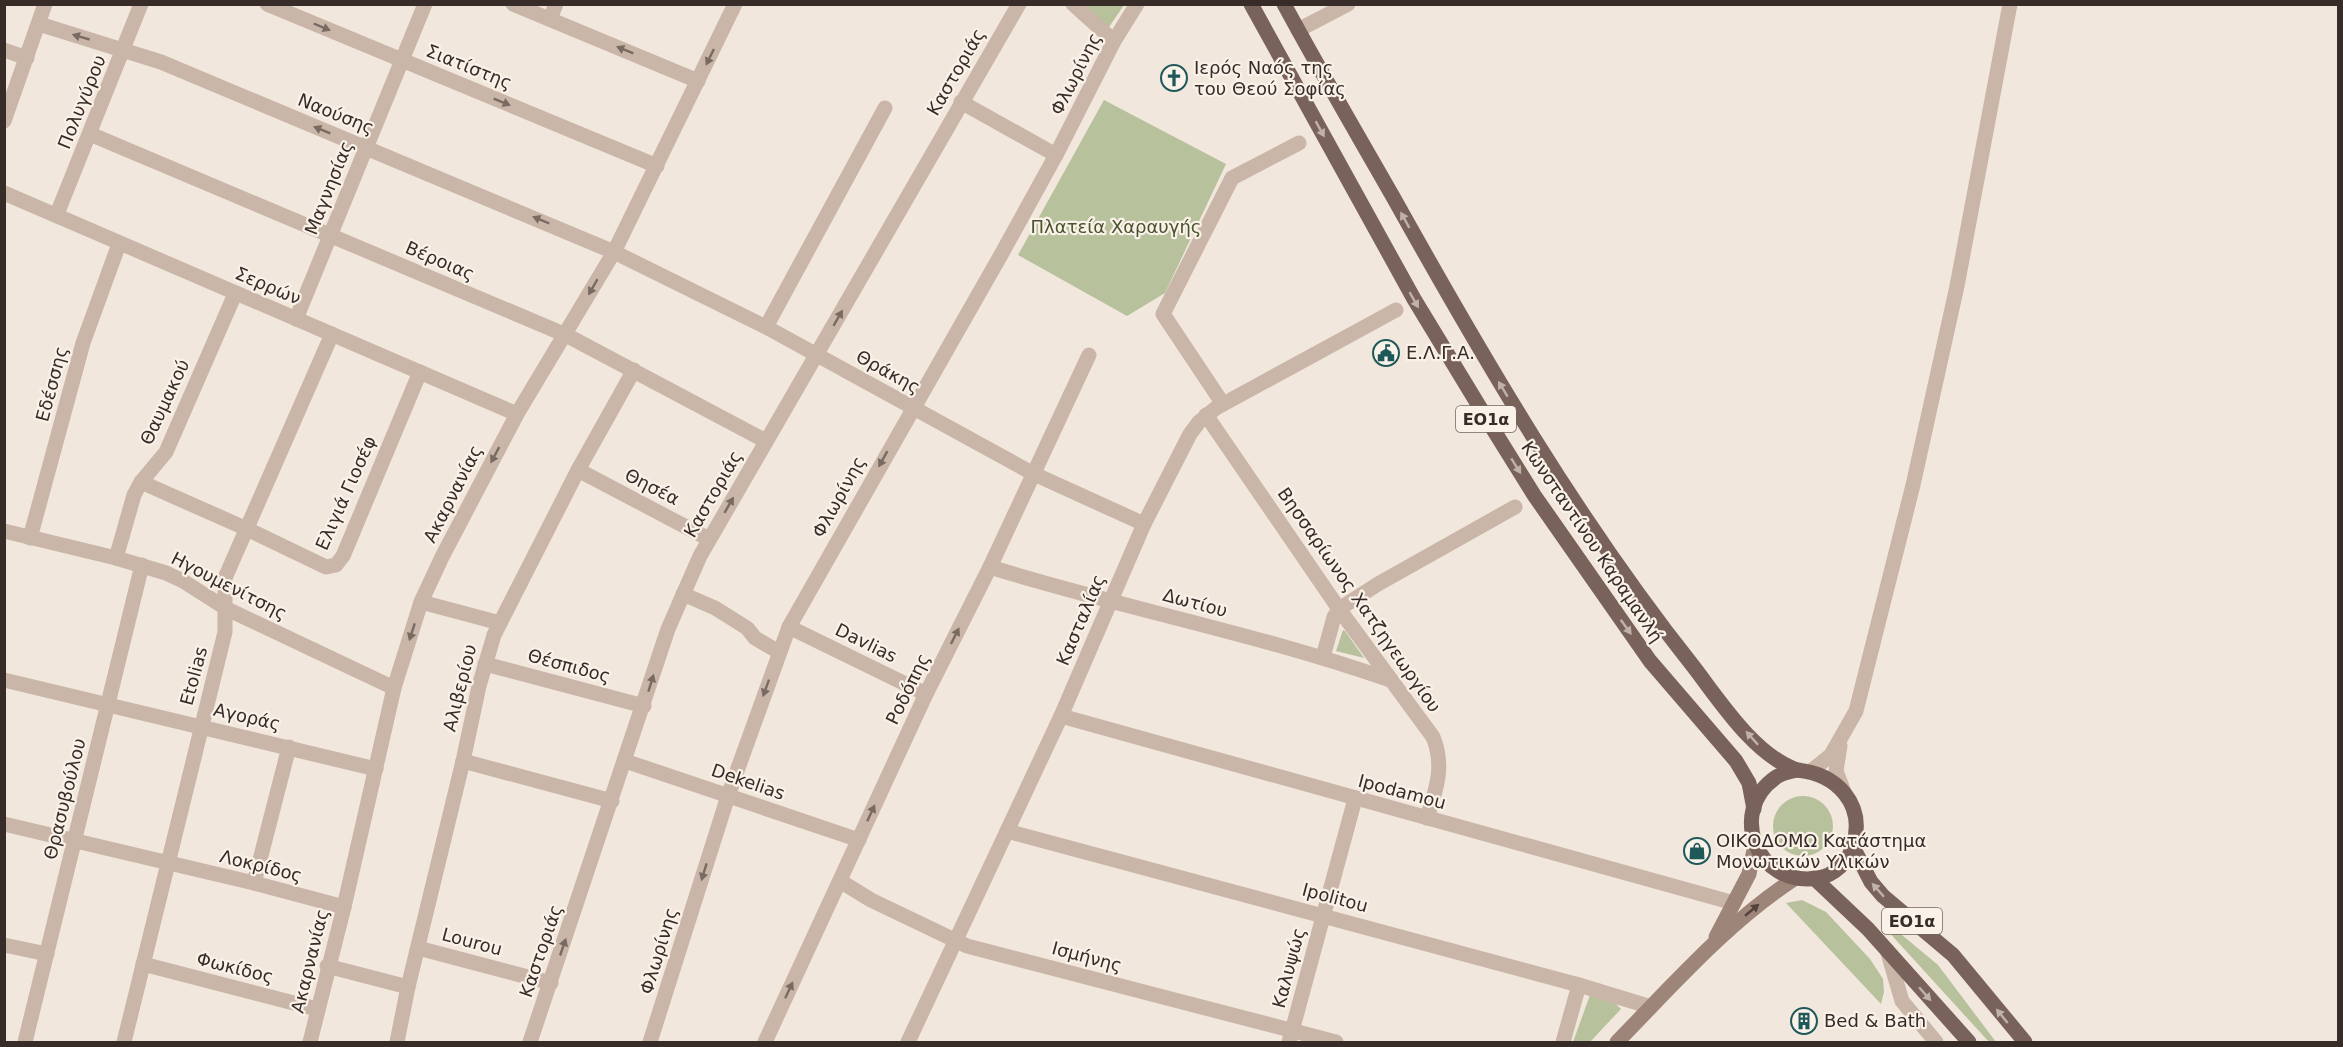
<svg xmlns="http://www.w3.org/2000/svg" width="2343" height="1047" font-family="'DejaVu Sans',sans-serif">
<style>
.green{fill:#b7c19c}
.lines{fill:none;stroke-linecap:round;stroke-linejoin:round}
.minor{stroke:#cab6a8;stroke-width:15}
.secondary{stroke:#9e857a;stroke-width:15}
.primary{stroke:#79625a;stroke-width:15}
.oneway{fill:#796a62}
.oneway2{fill:#c0b1a9}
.oneway3{fill:#51423c}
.labels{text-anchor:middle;stroke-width:4.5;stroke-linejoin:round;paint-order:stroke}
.shield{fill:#faf1e9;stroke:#726762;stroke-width:1.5}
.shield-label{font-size:16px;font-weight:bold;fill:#372c28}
.street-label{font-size:18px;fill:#372c28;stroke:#faf1e9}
.poi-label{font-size:18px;fill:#372c28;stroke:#faf1e9;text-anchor:start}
.park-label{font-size:18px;fill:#48552c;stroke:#faf1e9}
</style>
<rect width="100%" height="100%" fill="#f2e7dc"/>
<!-- green -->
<g class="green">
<polygon points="1081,5 1124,5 1109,27"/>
<polygon points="1104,100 1226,164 1165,293 1127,316 1018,255"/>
<polygon points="1343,630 1345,631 1364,658 1336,651"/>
<circle cx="1803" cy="826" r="30"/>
<polygon points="1802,900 1826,912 1870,959 1883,979 1884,992 1881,1004 1786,903"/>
<polygon points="1890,925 1938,965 1996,1042 1989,1042 1886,929"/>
<polygon points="1590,995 1615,1003 1621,1009 1590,1042 1573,1042"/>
</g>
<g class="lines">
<!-- minor -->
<g class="minor">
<polyline points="267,4 657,166"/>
<polyline points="513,4 698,81"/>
<polyline points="1073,4 1114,41"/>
<polyline points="550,19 556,4"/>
<polyline points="39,24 161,62 614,252 766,327 1032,473 1144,524"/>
<polyline points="1298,30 1348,4"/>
<polyline points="4,50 27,58"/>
<polyline points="961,102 1056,155"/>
<polyline points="4,121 45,4"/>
<polyline points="90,134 566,335 766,441"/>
<polyline points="4,193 517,414"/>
<polyline points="57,214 141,4"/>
<polyline points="296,319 425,4"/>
<polyline points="766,327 885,108"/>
<polyline points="1223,404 1163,314 1232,178 1299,143"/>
<path d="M1206 415 1339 609 1433 737C1445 766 1436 790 1427 818"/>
<polyline points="578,470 709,539"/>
<polyline points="141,482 247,529 326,567 336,565 343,556 420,372"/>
<polyline points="4,531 116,558 166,573 183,581 227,609 394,688"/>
<polyline points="30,538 83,343 119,244"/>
<polyline points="116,558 134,495 141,482 166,452 235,294"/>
<path d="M990 567C1122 608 1259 634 1390 680"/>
<polyline points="683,594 715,608 747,628 755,638 779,652"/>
<polyline points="421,602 500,623"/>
<polyline points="789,627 926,694"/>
<polyline points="1323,657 1334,617 1339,609 1378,584 1515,507"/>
<polyline points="485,664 644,706"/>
<polyline points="4,680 376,769"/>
<polyline points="1061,716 1734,903"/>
<polyline points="1840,746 1836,771 1844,792"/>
<polyline points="463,761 612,801"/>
<polyline points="625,761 859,840"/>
<polyline points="1810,772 1831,755 1856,711 1913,485 1957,286 2010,4"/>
<polyline points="4,824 254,883 344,907"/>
<polyline points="1007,831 1579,985 1651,1007"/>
<polyline points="840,881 871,900 967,946 1336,1042"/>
<polyline points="254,883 289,747"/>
<polyline points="4,945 47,954"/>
<polyline points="418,948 551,983"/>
<polyline points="1887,950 1902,1001 1936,1042"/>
<polyline points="143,964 317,1009"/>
<polyline points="327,966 408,987"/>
<polyline points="25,1042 142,565"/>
<polyline points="124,1042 225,632 225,578 332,334"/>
<polyline points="310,1042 344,907 394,688 421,602 442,557 517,414 614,252 735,4"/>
<polyline points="397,1042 408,987 463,761 479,686 494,635 578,470 634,370"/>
<polyline points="530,1042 668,629 700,556 1019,4"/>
<polyline points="650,1042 728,796 789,627 1002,253 1056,155 1114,41 1137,4"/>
<polyline points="765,1042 926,694 990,567 1089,355"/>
<polyline points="908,1042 1061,716 1144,524 1190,434 1199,422 1216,408 1396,310"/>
<polyline points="1289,1042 1355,799"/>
<polyline points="1563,1042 1579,985"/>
</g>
<!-- secondary -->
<g class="secondary">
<polyline points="1716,937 1749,874 1755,845"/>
<path d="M1617 1042C1673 985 1727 923 1794 879"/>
</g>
<!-- primary -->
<g class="primary">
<polyline points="1251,4 1414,299 1493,429 1534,495 1650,661 1736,761 1749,783 1754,809"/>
<path d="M1284 4C1319 69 1356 132 1392 195 1483 358 1577 520 1693 666 1720 701 1754 755 1797 770"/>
<path d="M1797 770C1837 774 1866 804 1853 846 1848 862 1835 875 1818 878 1756 888 1728 811 1775 778 1781 773 1789 772 1797 770Z"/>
<polyline points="1853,847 1871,882 1883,896 1953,955 2025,1042"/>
<polyline points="1814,878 1868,929 1969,1042"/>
</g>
</g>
<!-- one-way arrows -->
<defs><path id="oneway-solid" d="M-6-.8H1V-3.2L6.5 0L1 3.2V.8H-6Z" transform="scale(1.5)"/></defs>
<g class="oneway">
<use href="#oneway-solid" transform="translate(322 27) rotate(23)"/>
<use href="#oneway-solid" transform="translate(81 37) rotate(-164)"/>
<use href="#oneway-solid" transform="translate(625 50) rotate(-158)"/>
<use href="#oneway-solid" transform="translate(710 57) rotate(116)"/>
<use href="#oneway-solid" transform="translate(502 102) rotate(22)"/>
<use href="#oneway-solid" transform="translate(322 130) rotate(-158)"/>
<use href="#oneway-solid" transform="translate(541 220) rotate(-157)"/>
<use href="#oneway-solid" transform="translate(593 287) rotate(120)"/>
<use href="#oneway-solid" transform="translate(838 318) rotate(-60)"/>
<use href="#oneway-solid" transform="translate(495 455) rotate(118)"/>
<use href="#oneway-solid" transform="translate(883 459) rotate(119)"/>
<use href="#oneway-solid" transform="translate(729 505) rotate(-60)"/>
<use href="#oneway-solid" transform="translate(412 632) rotate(108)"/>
<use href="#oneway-solid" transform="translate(955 636) rotate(-63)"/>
<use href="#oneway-solid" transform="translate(651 683) rotate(-73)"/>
<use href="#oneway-solid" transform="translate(766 688) rotate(110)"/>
<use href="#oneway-solid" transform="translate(871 813) rotate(-65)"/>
<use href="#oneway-solid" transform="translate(704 872) rotate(107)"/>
<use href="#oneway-solid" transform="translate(563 947) rotate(-71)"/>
<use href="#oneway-solid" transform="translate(789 990) rotate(-65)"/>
</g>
<g class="oneway2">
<use href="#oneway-solid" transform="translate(1320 129) rotate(61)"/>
<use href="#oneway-solid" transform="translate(1405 220) rotate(-119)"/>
<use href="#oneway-solid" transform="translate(1414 300) rotate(60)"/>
<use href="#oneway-solid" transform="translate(1503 389) rotate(-121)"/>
<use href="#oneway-solid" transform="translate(1516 466) rotate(58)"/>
<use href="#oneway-solid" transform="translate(1626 627) rotate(54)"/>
<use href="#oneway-solid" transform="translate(1752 738) rotate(-132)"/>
<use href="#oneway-solid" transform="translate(1878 890) rotate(-131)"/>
<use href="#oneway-solid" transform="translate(1925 994) rotate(49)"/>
<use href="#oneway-solid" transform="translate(2002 1016) rotate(-129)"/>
</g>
<use class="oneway3" href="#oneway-solid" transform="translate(1752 910) rotate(-40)"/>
<!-- icons -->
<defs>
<symbol id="church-ring" viewBox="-11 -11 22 22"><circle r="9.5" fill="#faf1e9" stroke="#1e5859" stroke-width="1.5"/><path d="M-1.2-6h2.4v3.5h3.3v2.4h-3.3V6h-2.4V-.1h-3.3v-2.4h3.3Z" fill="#1e5859"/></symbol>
<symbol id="civic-ring" viewBox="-11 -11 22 22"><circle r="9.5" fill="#faf1e9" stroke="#1e5859" stroke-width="1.5"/><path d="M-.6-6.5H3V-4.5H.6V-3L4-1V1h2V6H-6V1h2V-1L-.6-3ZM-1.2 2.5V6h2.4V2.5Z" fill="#1e5859"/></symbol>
<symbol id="shop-ring" viewBox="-11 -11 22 22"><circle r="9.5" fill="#faf1e9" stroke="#1e5859" stroke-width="1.5"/><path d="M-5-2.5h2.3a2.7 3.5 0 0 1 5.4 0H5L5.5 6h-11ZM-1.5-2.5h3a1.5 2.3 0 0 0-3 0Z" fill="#1e5859"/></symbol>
<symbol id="building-ring" viewBox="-11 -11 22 22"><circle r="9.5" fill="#faf1e9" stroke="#1e5859" stroke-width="1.5"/><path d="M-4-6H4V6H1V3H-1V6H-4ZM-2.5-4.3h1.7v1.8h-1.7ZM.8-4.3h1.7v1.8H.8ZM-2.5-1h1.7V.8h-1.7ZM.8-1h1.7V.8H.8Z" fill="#1e5859"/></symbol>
</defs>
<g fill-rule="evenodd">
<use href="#church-ring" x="1159" y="63" width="30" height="30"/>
<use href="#civic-ring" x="1371" y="338" width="30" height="30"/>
<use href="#shop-ring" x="1682" y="836" width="30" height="30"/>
<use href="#building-ring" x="1789" y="1006" width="30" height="30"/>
</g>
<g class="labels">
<!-- shield labels -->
<g class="shield">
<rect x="1456" y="406" width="60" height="26" rx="4.5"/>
<rect x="1882" y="908" width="60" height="26" rx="4.5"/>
</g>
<g class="shield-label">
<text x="1486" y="425">ΕΟ1α</text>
<text x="1912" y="927">ΕΟ1α</text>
</g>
<!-- street labels -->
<g class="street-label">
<text transform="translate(469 67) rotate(22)" y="6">Σιατίστης</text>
<text transform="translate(956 72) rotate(-60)" y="6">Καστοριάς</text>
<text transform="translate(1076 74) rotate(-63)" y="6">Φλωρίνης</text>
<text transform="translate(82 102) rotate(-68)" y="6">Πολυγύρου</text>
<text transform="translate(336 114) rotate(22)" y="6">Ναούσης</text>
<text transform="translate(329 188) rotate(-68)" y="6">Μαγνησίας</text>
<text transform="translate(440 261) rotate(23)" y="6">Βέροιας</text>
<text transform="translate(268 286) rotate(23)" y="6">Σερρών</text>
<text transform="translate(888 372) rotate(29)" y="6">Θράκης</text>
<text transform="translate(52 384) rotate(-75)" y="6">Εδέσσης</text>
<text transform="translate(165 402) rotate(-65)" y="6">Θαυμακού</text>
<text transform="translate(652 487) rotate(27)" y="6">Θησέα</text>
<text transform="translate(346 493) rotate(-66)" y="6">Ελιγιά Γιοσέφ</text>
<text transform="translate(453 494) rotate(-63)" y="6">Ακαρνανίας</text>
<text transform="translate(713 494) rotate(-60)" y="6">Καστοριάς</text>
<text transform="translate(839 497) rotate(-61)" y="6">Φλωρίνης</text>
<text transform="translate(1592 542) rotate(56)" y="6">Κωνσταντίνου Καραμανλή</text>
<text transform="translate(229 586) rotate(27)" y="6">Ηγουμενίτσης</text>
<text transform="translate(1359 600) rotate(55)" y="6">Βησσαρίωνος Χατζηγεωργίου</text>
<text transform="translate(1195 603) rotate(15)" y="6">Δωτίου</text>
<text transform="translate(1081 620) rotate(-67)" y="6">Κασταλίας</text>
<text transform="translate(866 643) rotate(26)" y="6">Davlias</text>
<text transform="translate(569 666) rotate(15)" y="6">Θέσπιδος</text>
<text transform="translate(194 676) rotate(-75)" y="6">Etolias</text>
<text transform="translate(460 688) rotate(-76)" y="6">Αλιβερίου</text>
<text transform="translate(908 689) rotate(-64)" y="6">Ροδόπης</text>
<text transform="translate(247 717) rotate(13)" y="6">Αγοράς</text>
<text transform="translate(748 782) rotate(19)" y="6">Dekelias</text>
<text transform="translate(1402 792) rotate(15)" y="6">Ipodamou</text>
<text transform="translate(65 799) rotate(-76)" y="6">Θρασυβούλου</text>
<text transform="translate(261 866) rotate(14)" y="6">Λοκρίδος</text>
<text transform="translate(1335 898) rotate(15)" y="6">Ipolitou</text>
<text transform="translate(472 942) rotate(15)" y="6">Lourou</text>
<text transform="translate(541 951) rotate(-71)" y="6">Καστοριάς</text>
<text transform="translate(659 951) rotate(-73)" y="6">Φλωρίνης</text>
<text transform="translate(1087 957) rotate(15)" y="6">Ισμήνης</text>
<text transform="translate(310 961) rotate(-76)" y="6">Ακαρνανίας</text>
<text transform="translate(235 968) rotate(14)" y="6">Φωκίδος</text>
<text transform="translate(1289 968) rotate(-75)" y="6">Καλυψώς</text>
</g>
<!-- poi labels -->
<g class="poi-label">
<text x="1194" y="74">Ιερός Ναός της<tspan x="1194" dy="21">του Θεού Σοφίας</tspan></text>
<text x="1406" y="359">Ε.Λ.Γ.Α.</text>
<text x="1716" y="847">ΟΙΚΟΔΟΜΩ Κατάστημα<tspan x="1716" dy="21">Μονωτικών Υλικών</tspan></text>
<text x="1824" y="1027">Bed &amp; Bath</text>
</g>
<!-- park labels -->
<g class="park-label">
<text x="1116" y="233">Πλατεία Χαραυγής</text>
</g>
</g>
<!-- border -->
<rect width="2343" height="1047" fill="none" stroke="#372c28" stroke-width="12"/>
</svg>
